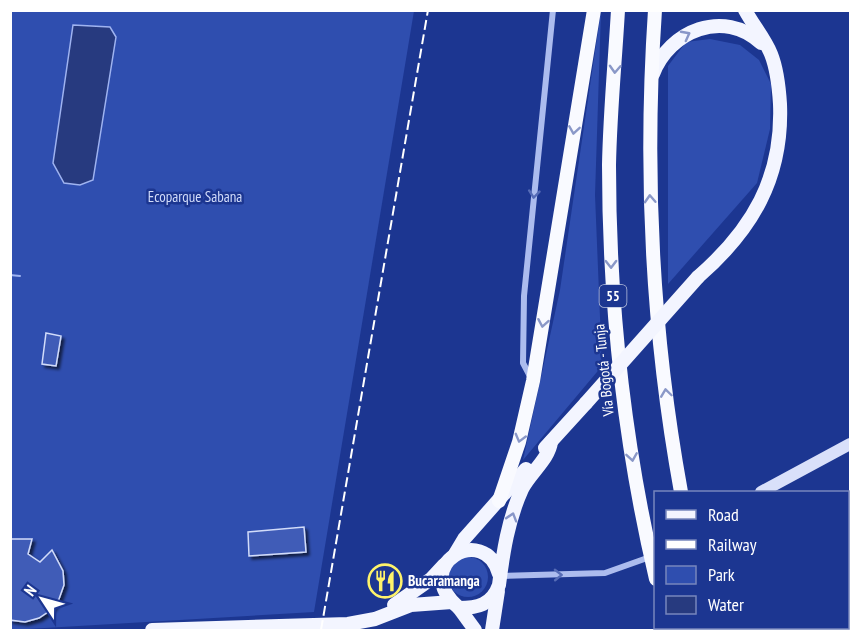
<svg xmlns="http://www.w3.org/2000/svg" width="861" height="641" font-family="'PT Sans Narrow',sans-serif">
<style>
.green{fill:#2f4eaf}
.water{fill:#273a7f;stroke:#9fb3f0;stroke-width:1.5}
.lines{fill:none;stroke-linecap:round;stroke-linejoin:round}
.stream{stroke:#9fb3f0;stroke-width:2}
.building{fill:#405cb7;stroke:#d2dcfa;stroke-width:1.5;filter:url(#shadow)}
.minor{stroke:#acbcee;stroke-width:6}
.secondary{stroke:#d9e0fa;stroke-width:12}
.primary{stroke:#f3f5ff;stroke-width:14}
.trunk{stroke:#f9faff;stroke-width:14}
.rail{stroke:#fff;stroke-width:2;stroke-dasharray:10 4.5;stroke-linecap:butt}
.primary-bridge{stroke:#f3f5ff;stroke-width:14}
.oneway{stroke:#8896c8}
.oneway2{stroke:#8a98c8}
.oneway3{stroke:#566cb6}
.labels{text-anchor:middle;stroke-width:5;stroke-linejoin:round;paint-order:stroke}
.shield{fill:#1c3691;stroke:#bbc3de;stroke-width:1.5}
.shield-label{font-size:14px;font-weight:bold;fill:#fff}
.park-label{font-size:15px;fill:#d2dcfa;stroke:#1c3691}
.street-label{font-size:15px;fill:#fff;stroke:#1c3691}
.poi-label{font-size:15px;font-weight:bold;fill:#fff;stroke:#1c3691;text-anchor:start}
</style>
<defs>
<filter id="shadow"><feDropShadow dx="3" dy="3" stdDeviation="1.5" flood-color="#0009"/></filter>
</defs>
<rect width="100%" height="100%" fill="#1c3691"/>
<!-- green -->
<g class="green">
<polygon points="10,11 414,11 314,612 11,630"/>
<polygon points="601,11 595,195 602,366 523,460 560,290"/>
<polygon points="710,39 740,45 759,60 771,84 770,129 757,183 668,284 668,66 686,42"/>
<circle cx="468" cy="577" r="20"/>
</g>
<!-- water -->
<polygon class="water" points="73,25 110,27 116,37 93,180 80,185 64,183 53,163"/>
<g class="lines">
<!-- stream -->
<polyline class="stream" points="10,275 20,276"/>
</g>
<!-- building -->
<g class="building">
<polygon points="46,333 61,336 56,366 42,364"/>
<polygon points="304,527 306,552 249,556 248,532"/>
<polygon points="10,539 32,539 28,554 40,562 52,550 63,571 64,585 59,599 51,610 39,618 25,622 10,620"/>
</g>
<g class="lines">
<!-- minor -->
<g class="minor">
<polyline points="532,380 523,363 524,296 553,10"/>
<polyline points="500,576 605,573 650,557"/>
</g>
<!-- secondary -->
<polyline class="secondary" points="761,492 850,444"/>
<!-- primary -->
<g class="primary">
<path d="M653 74C669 31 724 8 761 43"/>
<path d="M698 277C752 230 783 178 780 104 779 88 777 69 771 54 765 39 753 25 745 10"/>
<polyline points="545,448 586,403"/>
<polyline points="455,554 464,539 526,469"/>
<path d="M499 574C485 522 408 565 459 608 477 608 492 605 499 585 503 553 508 520 522 489 530 473 549 459 551 442"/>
<polyline points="394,605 431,579 444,565"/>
<polyline points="459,608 475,630"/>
<polyline points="152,630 348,624 375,619 411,605 452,602"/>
<polyline points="492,630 498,591"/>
</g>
<!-- trunk -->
<g class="trunk">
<path d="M618 10C615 62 610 113 609 165 609 304 624 443 656 579"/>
<path d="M655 10C644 172 652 333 681 492"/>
<polyline points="499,501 519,442 533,381 594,10"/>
<polyline points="667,628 668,630"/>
<polyline points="711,628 711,630"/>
</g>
<!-- rail -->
<polyline class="rail" points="321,630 428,10"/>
<!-- primary-bridge -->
<polyline class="primary-bridge" points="586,403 698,277"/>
</g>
<!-- one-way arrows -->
<defs><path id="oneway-chevron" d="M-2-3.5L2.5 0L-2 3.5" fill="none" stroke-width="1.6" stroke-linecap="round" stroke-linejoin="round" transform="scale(1.5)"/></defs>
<g class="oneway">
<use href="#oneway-chevron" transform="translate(686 35) rotate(-28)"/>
<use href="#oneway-chevron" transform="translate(512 517) rotate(-73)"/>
</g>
<g class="oneway2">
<use href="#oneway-chevron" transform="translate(615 69) rotate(93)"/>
<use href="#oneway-chevron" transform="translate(574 130) rotate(99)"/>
<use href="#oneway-chevron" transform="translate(650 199) rotate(-93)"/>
<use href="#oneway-chevron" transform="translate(611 264) rotate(89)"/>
<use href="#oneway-chevron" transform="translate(543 323) rotate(100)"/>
<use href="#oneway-chevron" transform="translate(666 393) rotate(-98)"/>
<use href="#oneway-chevron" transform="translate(520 438) rotate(105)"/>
<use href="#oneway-chevron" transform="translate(632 457) rotate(81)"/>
</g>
<g class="oneway3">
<use href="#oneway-chevron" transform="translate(534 194) rotate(96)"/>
<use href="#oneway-chevron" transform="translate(558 575) rotate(-1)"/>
</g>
<!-- icons -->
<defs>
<symbol id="restaurant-ring" viewBox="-11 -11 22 22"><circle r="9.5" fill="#1c3691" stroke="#fef36a" stroke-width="1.5"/><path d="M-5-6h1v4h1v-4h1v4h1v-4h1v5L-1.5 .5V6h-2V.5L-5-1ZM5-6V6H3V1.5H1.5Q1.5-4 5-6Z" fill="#fef36a"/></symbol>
</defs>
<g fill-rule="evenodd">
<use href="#restaurant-ring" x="366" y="562" width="38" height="38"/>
</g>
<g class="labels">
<!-- shield labels -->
<rect class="shield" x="599.5" y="285" width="27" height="22" rx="4.5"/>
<g class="shield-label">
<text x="613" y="301">55</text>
</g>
<!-- park labels -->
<g class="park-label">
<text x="195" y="202">Ecoparque Sabana</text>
</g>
<!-- street labels -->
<g class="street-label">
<text transform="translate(604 370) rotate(-96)" y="5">Vía Bogotá - Tunja</text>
</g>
<!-- poi labels -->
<g class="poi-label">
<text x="408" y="586">Bucaramanga</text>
</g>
</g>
<!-- border -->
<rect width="861" height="641" fill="none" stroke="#ffffff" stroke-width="24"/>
<!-- legend -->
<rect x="654" y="491" width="195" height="138" fill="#1c3691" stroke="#7786bd" stroke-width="1.5"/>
<rect x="666" y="510" width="30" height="9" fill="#f3f5ff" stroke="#7786bd" stroke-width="1.5"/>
<text x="708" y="521" font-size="18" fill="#ffffff">Road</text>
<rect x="666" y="540" width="30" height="9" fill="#ffffff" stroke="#7786bd" stroke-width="1.5"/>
<text x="708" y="551" font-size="18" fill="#ffffff">Railway</text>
<rect x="666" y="566" width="30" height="18" fill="#2f4eaf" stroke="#7786bd" stroke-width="1.5"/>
<text x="708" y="581" font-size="18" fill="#ffffff">Park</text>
<rect x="666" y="596" width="30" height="18" fill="#273a7f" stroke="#7786bd" stroke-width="1.5"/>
<text x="708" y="611" font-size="18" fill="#ffffff">Water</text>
<!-- north arrow -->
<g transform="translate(42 599) rotate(306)" stroke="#1c3691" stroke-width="4.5" paint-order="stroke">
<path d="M0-4.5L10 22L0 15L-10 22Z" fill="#ffffff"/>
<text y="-9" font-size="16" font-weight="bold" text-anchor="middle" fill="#ffffff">N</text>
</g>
</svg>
